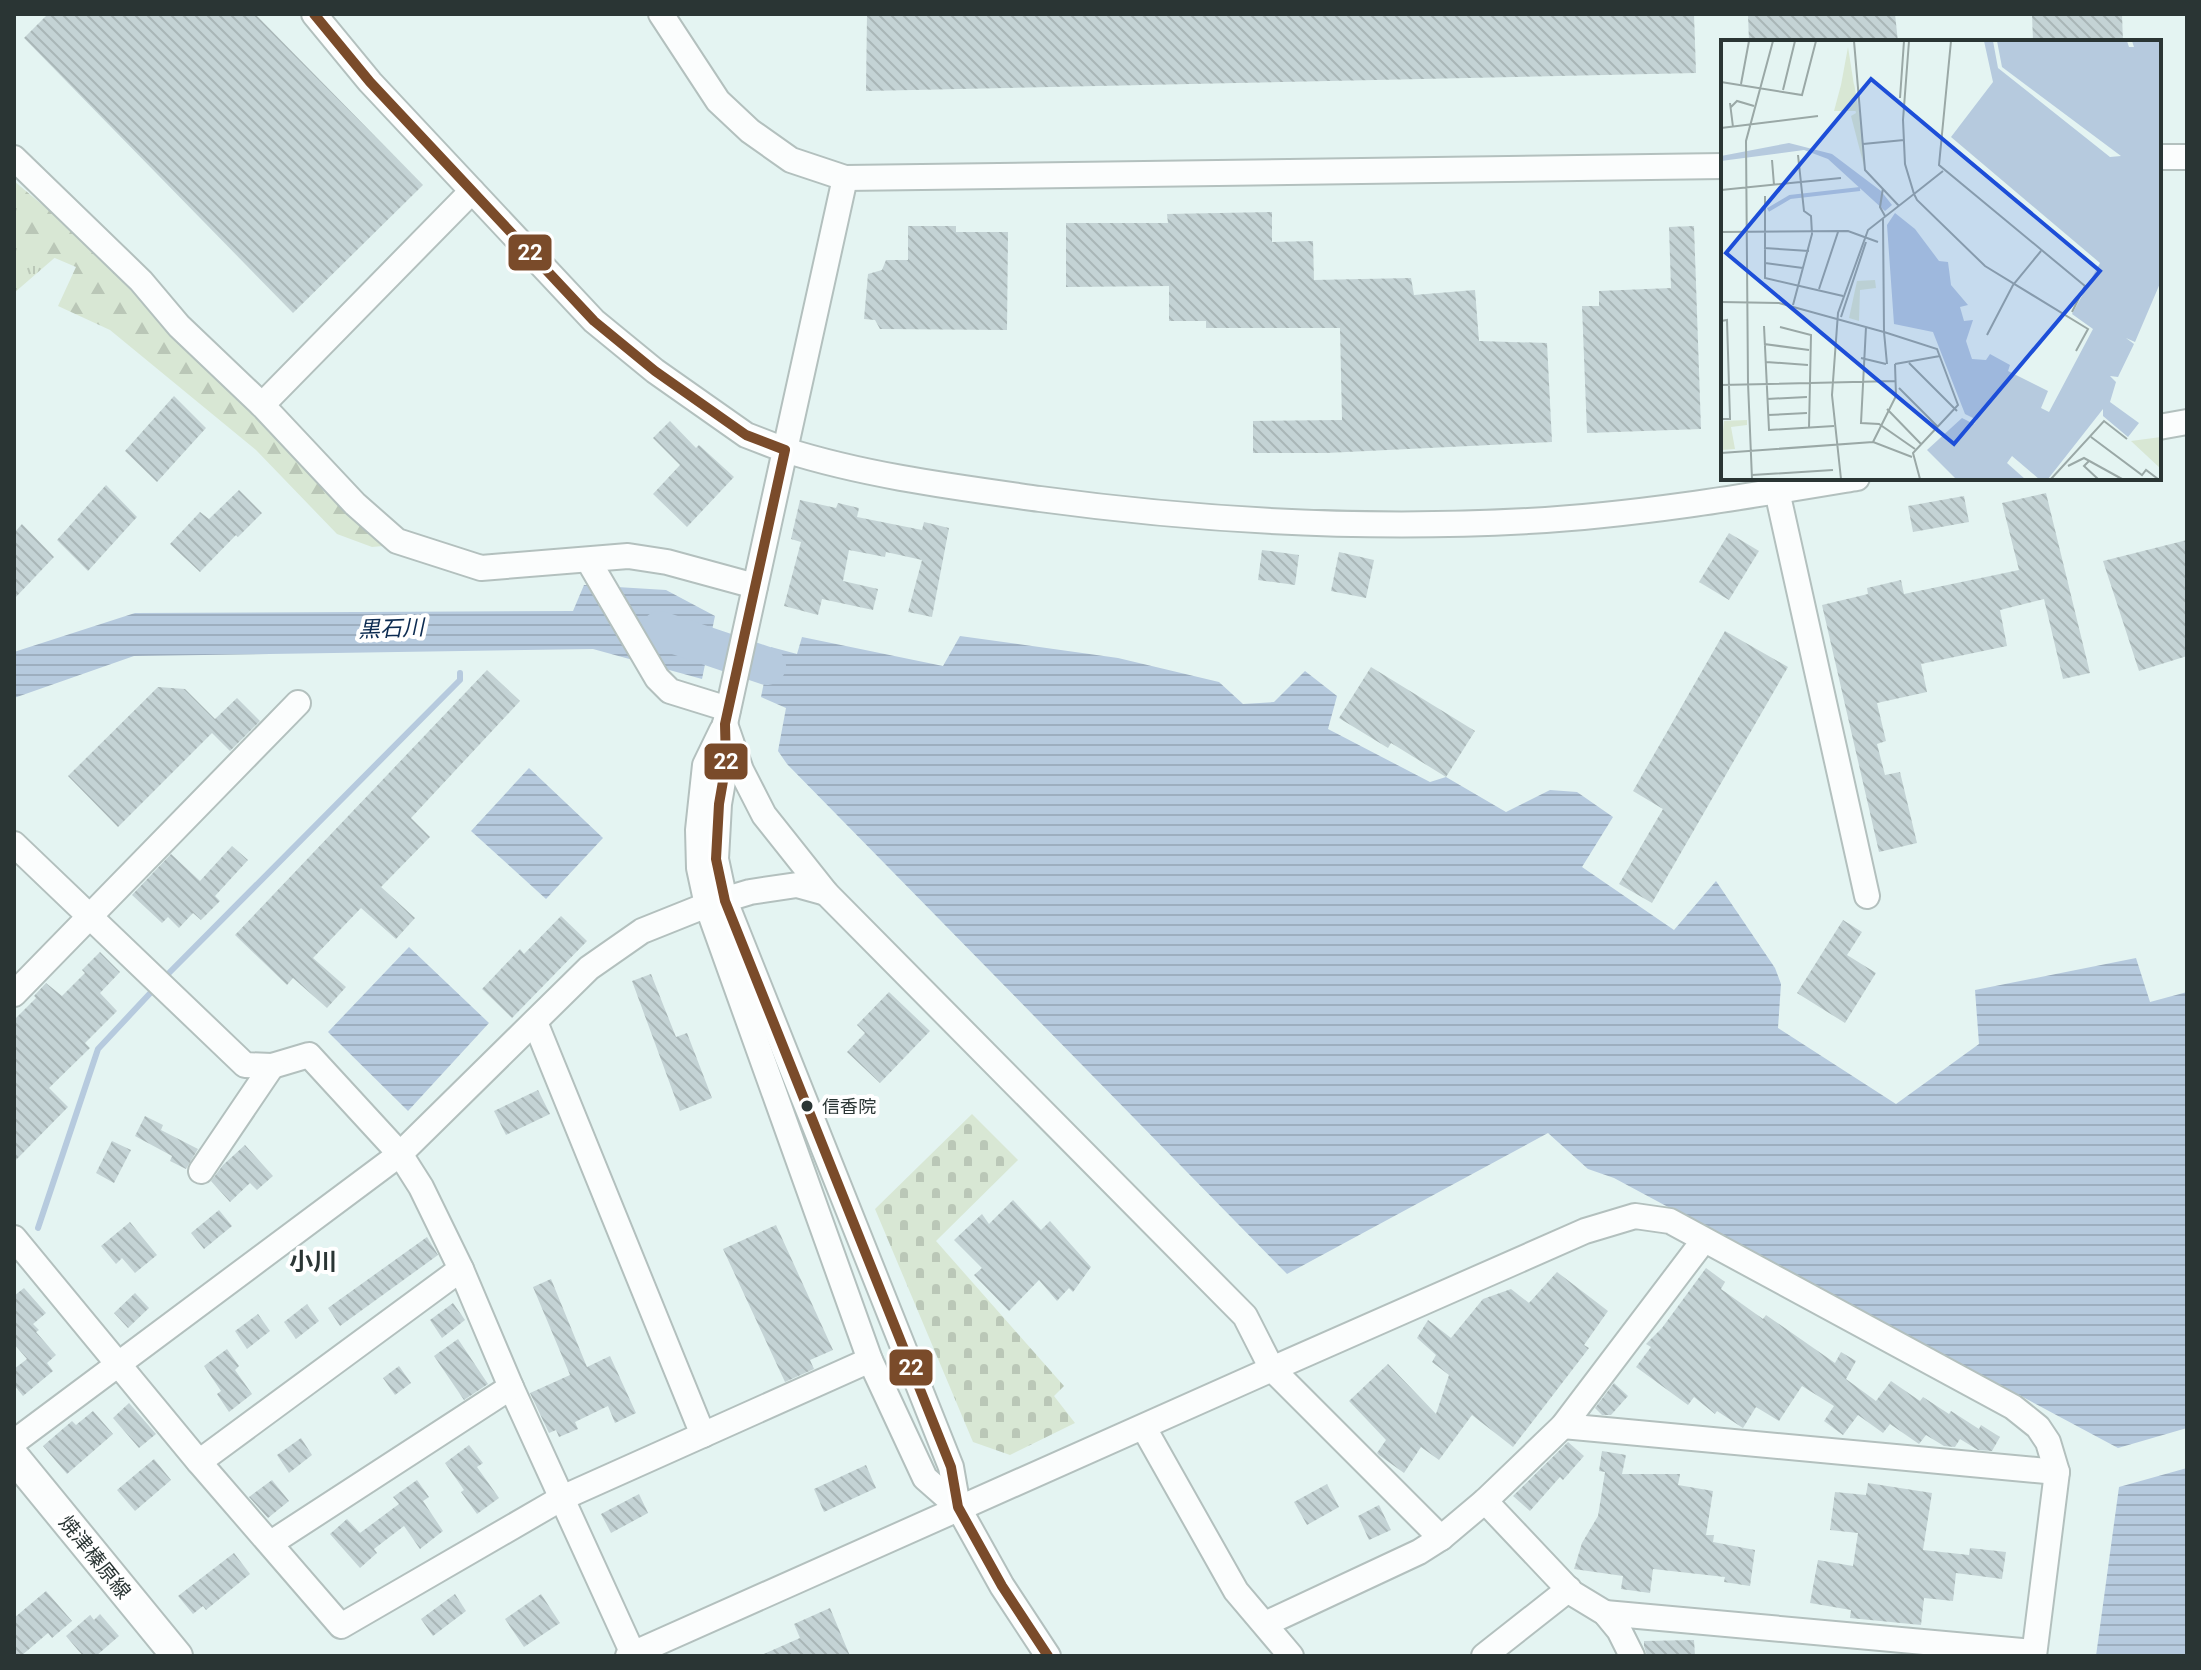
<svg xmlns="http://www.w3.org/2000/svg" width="2201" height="1670" font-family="Roboto,'Noto Sans JP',sans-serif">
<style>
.grass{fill:url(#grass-tufts)}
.forest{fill:url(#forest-firs)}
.cemetery{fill:url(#cemetery-stones)}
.water{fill:url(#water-rules)}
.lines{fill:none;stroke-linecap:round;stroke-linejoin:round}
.stream{stroke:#b6cade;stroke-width:6}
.river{stroke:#b6cade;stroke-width:38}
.building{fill:url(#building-back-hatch)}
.minor-casing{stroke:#b3c0be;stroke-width:28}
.major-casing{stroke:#b3c0be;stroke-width:34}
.minor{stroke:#fbfdfd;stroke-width:24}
.major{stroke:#fbfdfd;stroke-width:30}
.bus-1-casing{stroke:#fff;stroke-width:16}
.bus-1{stroke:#7a4b2a;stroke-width:10}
.bus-dot{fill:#2a3534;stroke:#fff;stroke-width:3}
.labels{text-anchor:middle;stroke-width:8;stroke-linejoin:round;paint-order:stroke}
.bus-label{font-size:18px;fill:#2a3534;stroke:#fff;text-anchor:start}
.street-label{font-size:20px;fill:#2a3534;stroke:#fff}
.water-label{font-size:22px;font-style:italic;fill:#0c2b51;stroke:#fff}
.quarter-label{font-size:24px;font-weight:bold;fill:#2a3534;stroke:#fff}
.inset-river{fill:none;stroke:#b6cade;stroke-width:4}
.inset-road{fill:none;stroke:#9aa8a6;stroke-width:2}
.view{fill:#1d4ed8;fill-opacity:0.15;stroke:#1d4ed8;stroke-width:4}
.inset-edge{fill:none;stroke:#2a3534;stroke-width:4}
.line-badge{stroke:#fff;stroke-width:3}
.badge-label{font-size:22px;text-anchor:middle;font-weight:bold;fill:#fff}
</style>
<defs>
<pattern id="grass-tufts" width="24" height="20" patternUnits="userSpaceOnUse" patternTransform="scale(2)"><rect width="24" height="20" fill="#d8e7d4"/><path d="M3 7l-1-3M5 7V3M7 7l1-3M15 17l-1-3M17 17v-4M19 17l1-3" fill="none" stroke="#bac7b7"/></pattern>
<pattern id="forest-firs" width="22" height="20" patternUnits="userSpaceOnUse" patternTransform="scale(2)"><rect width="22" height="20" fill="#d8e7d4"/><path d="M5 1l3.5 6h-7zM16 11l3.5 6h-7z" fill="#bac7b7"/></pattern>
<pattern id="cemetery-stones" width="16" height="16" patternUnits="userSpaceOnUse" patternTransform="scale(2)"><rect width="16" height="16" fill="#d8e7d4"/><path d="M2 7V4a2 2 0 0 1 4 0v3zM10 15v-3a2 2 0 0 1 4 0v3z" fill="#bac7b7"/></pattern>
<pattern id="water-rules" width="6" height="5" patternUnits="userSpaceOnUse" patternTransform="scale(2)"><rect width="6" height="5" fill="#b6cade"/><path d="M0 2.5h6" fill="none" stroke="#9daebf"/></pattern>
<pattern id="building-back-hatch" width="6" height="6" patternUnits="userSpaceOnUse" patternTransform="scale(2)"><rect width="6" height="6" fill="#c4d3d5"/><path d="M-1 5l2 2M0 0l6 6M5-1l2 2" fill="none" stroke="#a9b6b7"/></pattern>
</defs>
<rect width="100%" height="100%" fill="#e4f4f2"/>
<!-- grass -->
<polygon class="grass" points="14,182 74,241 14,293"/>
<!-- forest -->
<polygon class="forest" points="14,181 114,265 394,545 372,547 337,534 256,450 110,330 58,306 76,267 22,244 23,205 14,207"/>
<!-- cemetery -->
<polygon class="cemetery" points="972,1114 1018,1160 936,1241 1064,1386 1054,1396 1075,1423 1010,1455 973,1442 875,1209"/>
<!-- water -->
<g class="water">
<polygon points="584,585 666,590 715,616 702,679 593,649 134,656 14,698 14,652 135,613 573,611"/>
<polygon points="960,636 1118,658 1219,682 1243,704 1274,702 1305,671 1337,696 1328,729 1430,782 1446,777 1506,812 1550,790 1577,792 1613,817 1582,867 1674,930 1716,881 1775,968 1781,984 1778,1028 1896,1104 1979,1044 1975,990 2136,958 2150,1002 2187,992 2187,1428 2118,1448 1614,1178 1588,1169 1548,1133 1287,1274 787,764 778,751 786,708 761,697 771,647 797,654 802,637 943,666"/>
<polygon points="529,768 603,838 546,899 471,831"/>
<polygon points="409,947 489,1023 408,1111 328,1032"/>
<polygon points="2187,1468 2187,1656 2096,1656 2119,1487"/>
</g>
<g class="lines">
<!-- stream -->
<g class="stream">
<polyline points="162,980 460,680 460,673"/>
<polyline points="38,1228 98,1049 155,988"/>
</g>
<!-- river -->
<polyline class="river" points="660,630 767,666"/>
</g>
<!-- building -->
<g class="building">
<polygon points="48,14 255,14 423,185 293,313 24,38"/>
<polygon points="867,14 1694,14 1696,73 866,91"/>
<polygon points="1748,14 1895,14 1898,42 1749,42"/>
<polygon points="2032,14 2122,14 2123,42 2033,42"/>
<polygon points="1272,212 1272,242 1313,241 1314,280 1411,278 1414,295 1475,290 1479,341 1547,343 1552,442 1326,453 1253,453 1253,421 1342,420 1340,328 1206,328 1206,321 1169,321 1169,286 1066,287 1066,223 1168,223 1167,214"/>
<polygon points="908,226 956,226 956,232 1008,232 1007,330 880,329 875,320 864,319 868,274 882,270 886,260 908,260"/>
<polygon points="1694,226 1701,429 1587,433 1582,306 1599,306 1599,291 1671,288 1669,227"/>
<polygon points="174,396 206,428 157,482 125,451"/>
<polygon points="670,421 696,448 699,445 734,477 687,527 653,494 680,465 653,438"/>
<polygon points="106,485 137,517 88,571 57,540"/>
<polygon points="239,490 262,513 238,537 236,535 200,572 170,544 200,512 209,519"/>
<polygon points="2046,493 2090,673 2063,679 2044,599 2000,610 2007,646 1921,664 1927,692 1877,703 1886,741 1877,744 1885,775 1900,772 1917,843 1879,852 1822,605 1868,594 1867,588 1901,580 1904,594 2019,570 2002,503"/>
<polygon points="1964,496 1969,522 1913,532 1908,506"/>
<polygon points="800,500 836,508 838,503 859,508 857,517 922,530 924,522 949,528 932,617 908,612 922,560 886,552 885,557 849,550 843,581 878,589 873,610 822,599 818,615 784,606 801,542 791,539"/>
<polygon points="22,524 54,557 14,599 14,533"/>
<polygon points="1729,533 1759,551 1729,600 1699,582"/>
<polygon points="2187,540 2187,656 2139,671 2103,561"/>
<polygon points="1262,550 1299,555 1295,585 1258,580"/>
<polygon points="1339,552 1374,560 1366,598 1331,591"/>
<polygon points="1725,631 1788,667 1652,903 1619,884 1663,809 1633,791"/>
<polygon points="1371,667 1475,731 1446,777 1391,743 1388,748 1339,718"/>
<polygon points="487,670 520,701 411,818 430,837 381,887 415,918 396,939 361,908 313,958 346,987 327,1008 293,978 287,985 235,935"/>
<polygon points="158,687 185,689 215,719 237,698 260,721 230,751 212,733 118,827 68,776"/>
<polygon points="232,846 248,860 215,896 220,901 201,920 193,913 179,928 168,917 162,923 132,895 171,854 200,881"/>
<polygon points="561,916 587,941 512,1018 482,989 520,949 524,954"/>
<polygon points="1843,920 1862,932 1847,955 1876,973 1845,1023 1797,993"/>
<polygon points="100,952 120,972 100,993 117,1011 85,1043 90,1048 49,1088 68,1107 14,1162 14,1020 36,998 34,996 46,983 62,996 85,973 82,970"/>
<polygon points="651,974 676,1037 687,1033 712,1098 680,1111 632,981"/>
<polygon points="889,992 930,1031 880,1083 847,1052 865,1033 857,1025"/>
<polygon points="538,1090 550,1114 506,1135 494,1111"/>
<polygon points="145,1116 163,1125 161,1130 198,1149 186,1169 170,1161 172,1156 135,1136"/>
<polygon points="112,1141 131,1150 114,1183 96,1173"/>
<polygon points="245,1145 273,1176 257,1190 250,1183 230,1202 211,1181 223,1165"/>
<polygon points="1013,1200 1041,1230 1050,1221 1091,1267 1073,1292 1069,1288 1057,1301 1039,1280 1009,1311 974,1275 982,1268 954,1240 982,1214 989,1224"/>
<polygon points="219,1210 232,1226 204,1249 191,1233"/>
<polygon points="130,1222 157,1255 135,1273 122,1258 116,1264 101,1246"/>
<polygon points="776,1225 833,1350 810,1360 814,1369 785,1382 723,1249"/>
<polygon points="427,1237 438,1255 340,1326 328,1308"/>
<polygon points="1706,1268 1725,1282 1721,1289 1763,1319 1766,1315 1835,1363 1841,1352 1856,1361 1846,1379 1876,1401 1891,1381 1920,1401 1923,1397 1949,1414 1951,1411 1979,1429 1981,1425 2000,1437 1992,1451 1978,1450 1960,1439 1955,1447 1944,1446 1926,1435 1919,1444 1890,1424 1883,1433 1858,1415 1843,1435 1824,1421 1834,1406 1802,1386 1779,1421 1756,1407 1743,1428 1717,1411 1715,1414 1694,1397 1688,1405 1636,1367 1651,1347 1646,1344 1662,1328"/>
<polygon points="1557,1272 1608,1311 1584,1345 1589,1348 1513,1447 1472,1415 1439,1460 1421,1447 1404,1473 1379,1455 1377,1453 1386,1440 1349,1401 1388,1364 1436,1414 1449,1375 1432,1362 1436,1355 1417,1338 1428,1320 1451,1338 1483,1299 1511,1289 1529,1303"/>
<polygon points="551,1279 587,1367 610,1356 636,1413 615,1423 608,1406 575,1422 578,1429 559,1437 556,1430 549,1433 530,1393 570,1375 533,1287"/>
<polygon points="24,1288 46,1313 33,1324 39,1330 36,1332 56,1355 47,1363 53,1371 23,1396 14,1385 14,1369 27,1359 14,1344 14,1296"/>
<polygon points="135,1293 149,1308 128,1328 114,1313"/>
<polygon points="453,1303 465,1320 442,1338 430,1320"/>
<polygon points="307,1304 319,1321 296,1339 284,1322"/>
<polygon points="258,1314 270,1331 247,1349 235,1331"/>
<polygon points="458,1339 488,1384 464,1400 434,1356"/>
<polygon points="227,1349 239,1366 235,1370 252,1394 229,1412 217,1394 221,1391 204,1366"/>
<polygon points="399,1366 411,1383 395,1395 383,1378"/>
<polygon points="1614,1383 1628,1396 1611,1415 1602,1415 1595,1408"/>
<polygon points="129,1403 156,1434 139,1448 113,1418"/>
<polygon points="93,1411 113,1434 67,1474 43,1446 72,1421 76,1425"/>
<polygon points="301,1438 312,1455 289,1473 277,1455"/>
<polygon points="1568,1442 1584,1456 1563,1480 1560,1477 1530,1511 1513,1496"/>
<polygon points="469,1445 483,1463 477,1467 499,1498 477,1514 461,1492 464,1490 445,1463"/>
<polygon points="1602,1451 1626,1455 1622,1474 1680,1474 1678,1485 1713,1491 1706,1535 1714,1535 1713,1542 1755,1550 1750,1586 1724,1582 1725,1577 1653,1569 1650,1593 1621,1589 1623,1576 1574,1569 1582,1543 1598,1516 1605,1472 1599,1471"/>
<polygon points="154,1459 171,1480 135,1511 117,1490"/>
<polygon points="866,1465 876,1488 824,1512 814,1489"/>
<polygon points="272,1480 289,1501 268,1518 249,1497"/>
<polygon points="417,1480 429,1497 423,1501 443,1531 420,1549 404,1526 374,1549 377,1553 360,1568 330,1534 347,1519 360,1533 399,1504 393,1497"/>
<polygon points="1868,1483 1932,1493 1923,1550 1969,1555 1970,1548 2006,1552 2002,1579 1956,1573 1953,1601 1924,1598 1921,1625 1850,1618 1851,1610 1810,1603 1818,1560 1853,1566 1858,1533 1830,1530 1835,1492 1866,1495"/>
<polygon points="1327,1484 1339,1507 1307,1525 1294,1502"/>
<polygon points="639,1494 648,1513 611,1533 601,1514"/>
<polygon points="1379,1505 1391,1530 1369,1540 1358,1516"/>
<polygon points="234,1553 250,1574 206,1610 203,1606 193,1614 178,1596"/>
<polygon points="46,1591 72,1621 52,1638 48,1633 21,1656 14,1656 14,1618"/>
<polygon points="455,1594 466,1611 433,1636 421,1619"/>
<polygon points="541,1594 560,1623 524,1647 505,1619"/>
<polygon points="830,1608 850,1656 759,1656 800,1638 794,1624"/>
<polygon points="100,1614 119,1636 96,1656 83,1656 66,1636 90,1615 94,1620"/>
<polygon points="1694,1640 1695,1656 1647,1656 1644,1646 1644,1641"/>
</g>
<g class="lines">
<defs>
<g id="minor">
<polyline points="314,14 370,82 594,321 655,371 746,435 785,450 725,724 726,764 719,804 716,859 725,901 951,1467 958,1507 1002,1586 1048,1656"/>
<polyline points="661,14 718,101 750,131 791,160 845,178 1723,166"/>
<polyline points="2159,157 2187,157"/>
<polyline points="14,158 141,281 179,326 262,405 355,504 397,541 481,568 628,556 667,562 755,586"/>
<path d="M845 178 785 450C867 476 955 487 1040 499 1202 521 1364 530 1528 521 1638 515 1749 496 1857 478"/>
<polyline points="262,405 472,191"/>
<polyline points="2159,427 2187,422"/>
<polyline points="1777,478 1777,491 1867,896"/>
<polyline points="588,560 657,678 670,691 728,709"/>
<polyline points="725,724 741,770 764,815 826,893 1245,1316 1272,1369 1585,1231 1635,1216 1670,1221 2013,1407 2038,1427 2048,1442 2057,1472 2034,1656"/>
<polyline points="722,730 705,765 698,830 699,868 707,905 870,1360 925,1478 958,1507"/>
<polyline points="14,844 245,1065 272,1066 309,1055 400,1154 421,1187 461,1269 511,1387 633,1654"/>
<polyline points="14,994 298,703"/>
<polyline points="535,1022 703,1435"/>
<polyline points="201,1171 272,1066"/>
<polyline points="14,1238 199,1462 341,1626 562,1498 870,1360"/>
<polyline points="1563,1426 2057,1472"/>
<polyline points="1144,1428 1236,1591 1291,1656"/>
<polyline points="14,1442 400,1154 589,968 642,931 707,905 750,892 797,885 826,893"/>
<polyline points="199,1462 461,1269"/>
<polyline points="1485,1501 1572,1593 1605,1613 1619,1630 1632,1656"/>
<polyline points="271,1543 511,1387"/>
<polyline points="1605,1613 2034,1652"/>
<polyline points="1265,1624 1419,1552 1441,1538 1485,1501 1563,1426 1704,1240"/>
<polyline points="628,1656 1272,1369 1441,1538"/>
<polyline points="1484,1656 1569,1589"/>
</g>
<polyline id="major" points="14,1457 177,1656"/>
</defs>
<!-- minor casing -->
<use href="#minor" class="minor-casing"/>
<!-- major casing -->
<use href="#major" class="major-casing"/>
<!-- minor -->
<use href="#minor" class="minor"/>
<!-- major -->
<use href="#major" class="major"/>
<defs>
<polyline id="bus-1" points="314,14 370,82 594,321 655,371 746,435 785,450 725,724 726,764 719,804 716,859 725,901 951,1467 958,1507 1002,1586 1048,1656"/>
</defs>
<!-- bus-1 casing -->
<use href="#bus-1" class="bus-1-casing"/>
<!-- bus-1 -->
<use href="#bus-1" class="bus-1"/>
</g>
<!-- markers -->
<circle class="bus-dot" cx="807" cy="1106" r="7"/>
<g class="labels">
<!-- bus labels -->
<g class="bus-label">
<text x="822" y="1113">信香院</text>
</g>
<!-- street labels -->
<g class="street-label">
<text transform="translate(95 1557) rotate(51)" y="7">焼津榛原線</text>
</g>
<!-- water labels -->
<g class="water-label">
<text transform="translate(391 628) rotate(-2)" y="8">黒石川</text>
</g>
<!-- quarter labels -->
<g class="quarter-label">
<text x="313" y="1270">小川</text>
</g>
</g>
<!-- overview -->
<g transform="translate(1721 40)">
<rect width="440" height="440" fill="#e4f4f2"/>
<path d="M127 7 137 71H113L120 45Z" fill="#d8e7d4"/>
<path d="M133 44 139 76 144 130 130 76 135 73 129 45ZM440 397V429L410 401Z" fill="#d8e7d4"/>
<path d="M154 240 155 248 139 250 138 281 128 278 136 241ZM26 380V385L10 387 14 409 0 410 3 381Z" fill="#d8e7d4"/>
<path d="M263 1H272L277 28 389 117 400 116 281 27 276 1H406L408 7H413L411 1H440V241L414 302 405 298 413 304 397 337 389 336 395 342 389 362 418 383 407 397 382 376V369L327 439H318L291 416 286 423 304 439H235L206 410 241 378 253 384 256 380 244 374 212 292 173 284 166 185 174 173 194 189 218 221 227 222 230 245 247 265 239 267 243 281 252 280 245 301 251 319 265 320 269 314 289 325 287 331 327 351 320 368 328 372 372 289 351 274 379 223 230 97 272 42ZM68 103 111 114 160 151 171 165 164 171 107 119 83 110 0 121V116Z" fill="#b6cade"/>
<path class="inset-river" d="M47 170 69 157 139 149"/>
<path class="inset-road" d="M133 1 144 130 178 166M230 1 218 125 364 246 351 272M0 42 81 55 95 1M20 44 28 1M62 50 74 1M179 58 183 1M9 63 12 87M10 67 16 61 33 66M0 88 97 76M142 104 183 100M51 120 53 145M222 131 193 154 196 160 264 226 367 289 355 311M162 148 159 167 164 176M0 150 120 138M44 156V238L122 256M162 179 163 292 216 309 237 365 192 413 199 439M0 192 127 191 157 202M43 208 88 211M44 223 82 228M98 249 117 192M0 262 58 263 163 292 166 324M72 265 91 194 90 176 83 171 77 115M120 277 145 202M0 281 6 280 9 379H0M43 286 48 390 113 386M59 287 90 295 88 388M145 287 140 383 158 384 194 409M266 295 292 245 320 211M43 304 88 310M140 318 165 324M45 322 87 325M188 323 236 371M174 324 175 356 152 402 191 417M174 324 219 316M27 343 31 439M27 343 25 101 52 1M0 345 175 341M178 348 217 387M46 359 86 357M166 369 200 404M47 375 86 373M370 397 421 435 425 430 437 439M0 413 152 402M368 421 363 426 377 439M347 426 363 418 401 439M31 435 112 430M120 439 111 355 117 273 147 190 193 154 184 124 182 80 188 1M330 439 383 381 406 399"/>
<path class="view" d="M150 39 379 231 233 404 5 213Z"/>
<rect width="440" height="440" class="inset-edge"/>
</g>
<g class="line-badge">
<rect x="507" y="233" width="46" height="39" rx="8" fill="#7a4b2a"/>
<rect x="703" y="742" width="46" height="39" rx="8" fill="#7a4b2a"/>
<rect x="888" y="1348" width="46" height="39" rx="8" fill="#7a4b2a"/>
</g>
<g class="badge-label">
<text x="530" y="260">22</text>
<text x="726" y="769">22</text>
<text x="911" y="1375">22</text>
</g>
<!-- border -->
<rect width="2201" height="1670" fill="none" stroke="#2a3534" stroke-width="32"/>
</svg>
